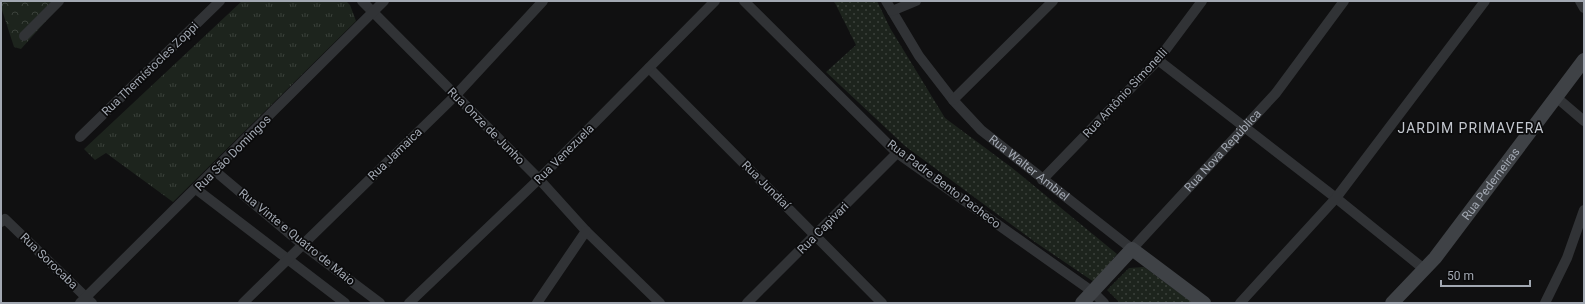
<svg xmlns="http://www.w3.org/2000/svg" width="1585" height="304" font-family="Roboto,sans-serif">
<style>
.grass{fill:url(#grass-tufts)}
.forest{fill:url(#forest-crowns)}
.park{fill:url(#park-dots)}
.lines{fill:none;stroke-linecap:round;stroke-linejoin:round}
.street{stroke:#313336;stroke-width:10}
.secondary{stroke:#3f4246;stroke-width:14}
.labels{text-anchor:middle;stroke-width:3.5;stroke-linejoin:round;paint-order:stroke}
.street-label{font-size:12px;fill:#a2a8b2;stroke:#0b0b0c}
.quarter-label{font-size:14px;letter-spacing:1px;fill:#c3c7ce;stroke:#0b0b0c}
</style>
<defs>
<pattern id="grass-tufts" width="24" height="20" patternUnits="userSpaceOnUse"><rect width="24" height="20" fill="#1d241d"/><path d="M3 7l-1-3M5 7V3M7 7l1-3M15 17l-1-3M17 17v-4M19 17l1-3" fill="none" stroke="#3b413b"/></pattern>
<pattern id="forest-crowns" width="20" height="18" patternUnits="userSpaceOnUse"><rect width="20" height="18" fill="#1d241d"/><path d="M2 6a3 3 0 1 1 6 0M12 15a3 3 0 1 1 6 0" fill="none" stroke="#3b413b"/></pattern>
<pattern id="park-dots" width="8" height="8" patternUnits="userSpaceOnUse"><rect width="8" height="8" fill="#1d241d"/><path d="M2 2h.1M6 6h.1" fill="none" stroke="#3b413b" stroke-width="1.8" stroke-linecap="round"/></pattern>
</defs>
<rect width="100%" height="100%" fill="#101011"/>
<!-- grass -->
<polygon class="grass" points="242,1 346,1 350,5 356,21 173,202 106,153 95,160 84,149"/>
<!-- forest -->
<polygon class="forest" points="1,1 64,1 21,49 14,47 1,7"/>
<!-- park -->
<g class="park">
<polygon points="834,1 877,1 890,28 945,118 1011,167 1117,254 1094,282 1035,242 905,146 826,72 856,45"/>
<polygon points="1144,267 1193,303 1120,303 1107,290 1129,268"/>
</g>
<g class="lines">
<!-- street -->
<g class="street">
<polyline points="362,1 539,179 586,231 660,303"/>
<polyline points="744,1 897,153 1093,292 1104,303"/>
<path id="s1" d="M886 1 919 56 953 100 981 130 1132 249 1276 93 1344 1"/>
<polyline points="1580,1 1584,8"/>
<polyline points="892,11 916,1"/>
<polyline points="24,36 59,1"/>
<polyline points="1158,60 1336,198 1424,269"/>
<polyline points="649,68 882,303"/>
<polyline points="1556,97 1584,121"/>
<polyline points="953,100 1053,1"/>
<polyline points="80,137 220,1"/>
<polyline points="215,171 303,245 380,303"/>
<polyline points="1042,180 1158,60 1202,1"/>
<polyline points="196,189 345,303"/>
<polyline points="1,222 5,219 92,303"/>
<polyline points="80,303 384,1"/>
<polyline points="243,303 456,95 543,1"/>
<polyline points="409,303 539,179 715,1"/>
<polyline points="537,303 586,231"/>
<polyline points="747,303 897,153"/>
<polyline points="1240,303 1336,198 1485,1"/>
<polyline points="1545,303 1567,258 1584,210"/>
</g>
<!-- secondary -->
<g class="secondary">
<polyline points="1082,303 1132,249 1204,303"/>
<path id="s2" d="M1392 303 1435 258 1584 60"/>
</g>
</g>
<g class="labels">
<!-- street labels -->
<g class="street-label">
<text transform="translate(150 69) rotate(-44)" y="4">Rua Themístocles Zoppi</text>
<text transform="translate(1125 93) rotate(-47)" y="4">Rua Antônio Simonelli</text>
<text transform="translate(486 126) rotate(45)" y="4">Rua Onze de Junho</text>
<text dy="4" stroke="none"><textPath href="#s1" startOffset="487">Rua Nova República</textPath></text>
<text transform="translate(233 153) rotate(-45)" y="4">Rua São Domingos</text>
<text transform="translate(395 154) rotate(-44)" y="4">Rua Jamaica</text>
<text transform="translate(564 154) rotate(-45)" y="4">Rua Venezuela</text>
<text dy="4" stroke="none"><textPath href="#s1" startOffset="222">Rua Walter Ambiel</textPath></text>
<text dy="4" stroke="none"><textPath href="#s2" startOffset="155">Rua Pederneiras</textPath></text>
<text transform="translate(944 184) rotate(37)" y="4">Rua Padre Bento Pacheco</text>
<text transform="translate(766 185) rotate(45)" y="4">Rua Jundiaí</text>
<text transform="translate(823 228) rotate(-45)" y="4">Rua Capivari</text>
<text transform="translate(297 237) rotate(39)" y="4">Rua Vinte e Quatro de Maio</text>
<text transform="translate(49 261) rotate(44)" y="4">Rua Sorocaba</text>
</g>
<!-- quarter labels -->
<g class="quarter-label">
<text x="1471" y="133">JARDIM PRIMAVERA</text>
</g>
</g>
<!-- border -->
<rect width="1585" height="304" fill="none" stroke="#a2a8b2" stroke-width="4"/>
<!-- scale -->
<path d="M1441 280v6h89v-6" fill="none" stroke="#a2a8b2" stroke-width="2"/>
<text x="1447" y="280" font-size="12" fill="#a2a8b2" stroke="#0b0b0c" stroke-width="3" paint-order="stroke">50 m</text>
</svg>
